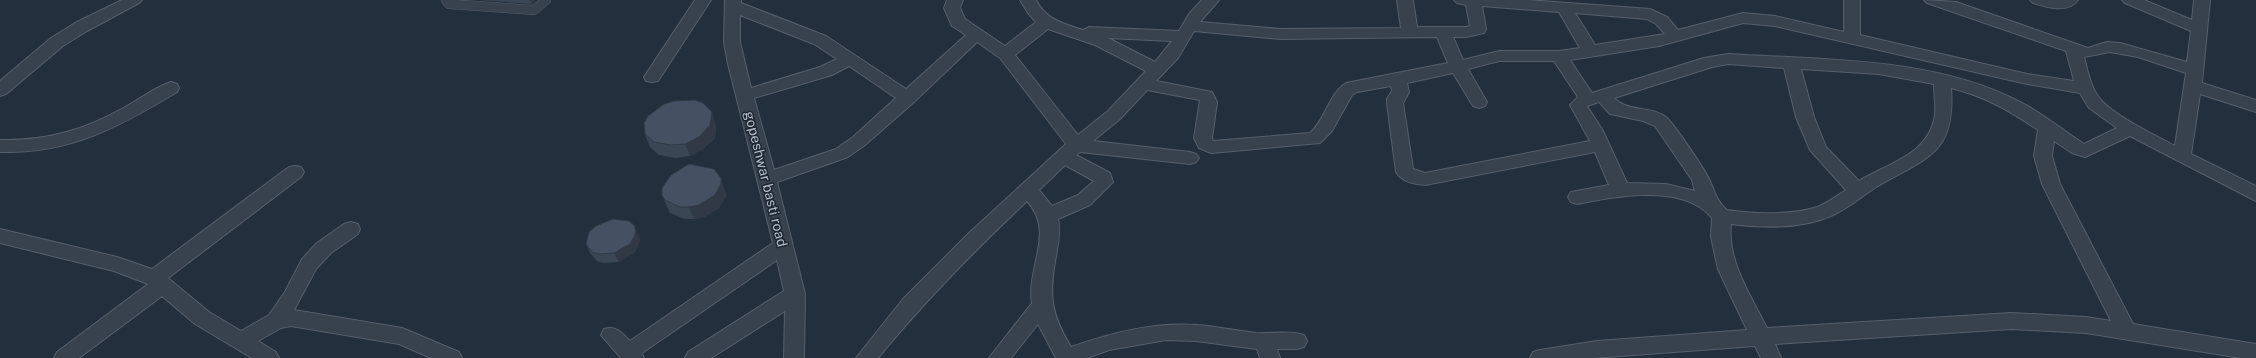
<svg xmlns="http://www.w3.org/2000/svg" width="2256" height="358" font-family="'Public Sans',sans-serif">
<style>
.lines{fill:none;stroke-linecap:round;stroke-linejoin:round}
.service-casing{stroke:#565f6c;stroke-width:10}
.minor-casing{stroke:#565f6c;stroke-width:2}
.service{stroke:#38414e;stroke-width:9}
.minor{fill:#38414e;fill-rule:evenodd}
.wall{fill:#3b4654}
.shaded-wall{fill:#303945}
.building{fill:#455162;stroke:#303945}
.labels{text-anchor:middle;stroke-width:3;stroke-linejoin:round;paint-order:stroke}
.street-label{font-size:14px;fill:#b4bcc9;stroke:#1d2633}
</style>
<rect width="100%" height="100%" fill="#242f3e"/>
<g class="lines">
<defs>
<polyline id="service" points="446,0 449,4 534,10 546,0"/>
<g id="minor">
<polygon points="122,0 142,0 139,3 87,31 63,46 6,94 0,96 0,81 51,38 75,23"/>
<polygon points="695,0 711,0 658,81 652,82 646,81 644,77"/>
<path d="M725 0H741V3L826 36 906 89 966 35 952 26 944 8 947 0H963L960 8 965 19 1005 46 1036 22 1028 13 1020 0H1036C1045 19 1064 24 1083 30L1089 27 1179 31 1189 14 1202 0H1219L1200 22 1280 29 1401 28 1397 0H1413L1417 27H1466L1470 26 1466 5 1457 3 1454 0H1527L1650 9 1667 17 1678 30 1743 13 1775 16 1844 32V0H1860V35L2027 74 2074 81 2066 51 1927 3 1924 0 1956 2 2088 48 2107 42 2120 43 2187 62 2191 31 2125 3 2122 0H2144L2192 20 2194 0H2210L2202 83 2256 100V112L2200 94 2191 154 2256 186V201L2130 136 2085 157 2072 153 2054 141 2052 156 2060 184 2133 324 2256 344V358H2241L2086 333 2011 329 1775 344 1781 358H1761L1755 346 1593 358H1530L1533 352 1540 350 1597 341 1747 330 1718 269 1711 237 1712 218C1709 215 1706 211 1701 208 1669 186 1613 197 1577 204L1571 202 1568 197 1571 192 1609 185 1595 152 1425 185C1414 184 1402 182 1396 172L1387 103V99L1392 91 1391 86 1357 92 1352 95 1332 131 1320 143 1211 153 1199 148 1194 138 1200 100 1147 90 1120 119 1093 141 1190 152 1196 154 1199 158 1196 162 1190 164 1080 152 1076 155 1110 173 1113 182 1090 205 1058 219C1061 231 1058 245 1056 256 1049 294 1050 313 1071 347 1111 333 1153 322 1196 325 1216 326 1236 331 1256 333 1272 334 1289 330 1304 335L1307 341 1304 347 1297 349H1277L1280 358H1260L1257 349 1196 341 1166 340 1109 350 1087 358H1056L1038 324 1011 358H989L1032 303C1026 267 1056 232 1027 201 974 251 924 302 878 358H856L903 299 968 234 1066 144 1000 58 977 42 914 102 865 145 848 157 777 182 805 294 804 358H784L785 311 711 358H685L688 352 784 291 777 260 642 353 644 358H621L601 335 604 329C616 325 622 333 630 341L773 243 728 64 724 42ZM1482 6 1559 12 1580 48 1559 51H1499L1463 60 1453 37H1466L1484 33 1486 29ZM1575 13 1647 19 1656 24 1665 34 1595 45ZM740 15 814 44 837 59 820 67 751 88 740 42ZM1743 23 1775 26 2027 84 2080 93 2089 108 2117 128 2084 144C2062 130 2041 112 2018 101 1933 57 1822 60 1728 54L1704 58 1592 93 1570 60 1659 46ZM1048 29 1095 45 1146 71 1108 111 1078 135 1015 55ZM1194 31 1280 39 1437 37 1448 63 1346 83C1328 95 1326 119 1310 133L1213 141 1212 138 1217 102 1212 92 1156 81 1178 58ZM1108 38 1172 41 1155 62ZM2110 52 2138 57 2186 73 2175 146C2155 135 2116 117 2101 100 2091 89 2088 72 2084 57ZM1499 61H1554L1578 97 1570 105 1590 141 1425 173 1413 169 1403 103 1409 92 1407 83 1453 73 1473 106 1479 108 1485 106 1487 102 1468 69ZM1728 64 1784 68 1796 117 1810 150 1846 190C1836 196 1825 205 1814 208 1790 215 1751 214 1727 210 1716 201 1715 191 1709 179 1705 170 1674 124 1667 118 1652 105 1629 113 1614 98L1712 67ZM849 66 896 98 853 137 836 149 774 170 754 98 832 75ZM1801 69 1879 74 1934 84C1934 94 1936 105 1935 115 1929 155 1888 163 1859 181L1826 147 1814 117ZM1951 88C1984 96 2010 111 2038 130L2034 156 2042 184 2111 321 2086 317 2011 313 1767 328C1751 296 1727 261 1731 224 1762 228 1803 229 1833 215 1849 208 1863 195 1878 186 1926 158 1956 154 1951 88ZM1599 102 1610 114 1643 121 1655 126 1692 180 1695 191 1666 184 1627 183 1603 131 1587 106ZM1065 165 1094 181 1078 195 1052 206 1039 190Z"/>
<path d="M2030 0H2078C2068 14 2046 7 2033 3Z"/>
<path d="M171 82 177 84 179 88 177 92C119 127 70 154 0 152V140C46 141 85 130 125 107 140 99 155 87 171 82Z"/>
<polygon points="295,166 301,167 304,172 301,177 168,278 209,312 241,331 269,315 285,292 302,259 317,243 344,224 351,222 358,224 360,229 358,234 331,253 316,269 294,310 402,328 459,352 462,358 431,358 399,344 291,326 281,328 258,341 276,352 279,358 252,358 195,324 162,296 79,358 54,358 57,352 148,284 114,271 0,243 0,229 117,257 152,269 289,167"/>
</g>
</defs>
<!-- service casing -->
<use href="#service" class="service-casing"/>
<!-- minor casing -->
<use href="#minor" class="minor-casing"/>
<!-- service -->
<use href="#service" class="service"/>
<!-- minor -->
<use href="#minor" class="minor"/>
</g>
<!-- wall -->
<g class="wall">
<polygon points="478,0 535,0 532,4"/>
<polygon points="716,125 715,138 703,149 690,156 675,158 659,155 650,147 645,134"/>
<polygon points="725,191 726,196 719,208 704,217 694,219 685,219 670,213 667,207 662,195"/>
<polygon points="638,234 640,240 638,246 634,253 619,262 603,263 597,261 590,253 586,244"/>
</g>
<!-- shaded-wall -->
<g class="shaded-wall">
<polygon points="530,0 535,0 532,4"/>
<polygon points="712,112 716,125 715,138 703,149 690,156 685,144"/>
<polygon points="721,178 725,191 726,196 719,208 704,217 694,219 689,207"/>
<polygon points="634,225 640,240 638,246 634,253 619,262 614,253"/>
</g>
<!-- building -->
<g class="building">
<polygon points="695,100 703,103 712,112 710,125 699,137 685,144 670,145 654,142 645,134 644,123 648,116 664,104 674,101"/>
<polygon points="689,164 714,169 721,178 721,184 715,195 699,205 689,207 680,207 665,200 662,195 662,188 671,175"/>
<polygon points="613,219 629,221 634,225 636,231 634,237 630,244 614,253 599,254 592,252 586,244 589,232 596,226"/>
</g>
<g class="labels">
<!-- street labels -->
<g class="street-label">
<text transform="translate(766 179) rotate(76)" y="5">gopeshwar basti road</text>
</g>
</g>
</svg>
